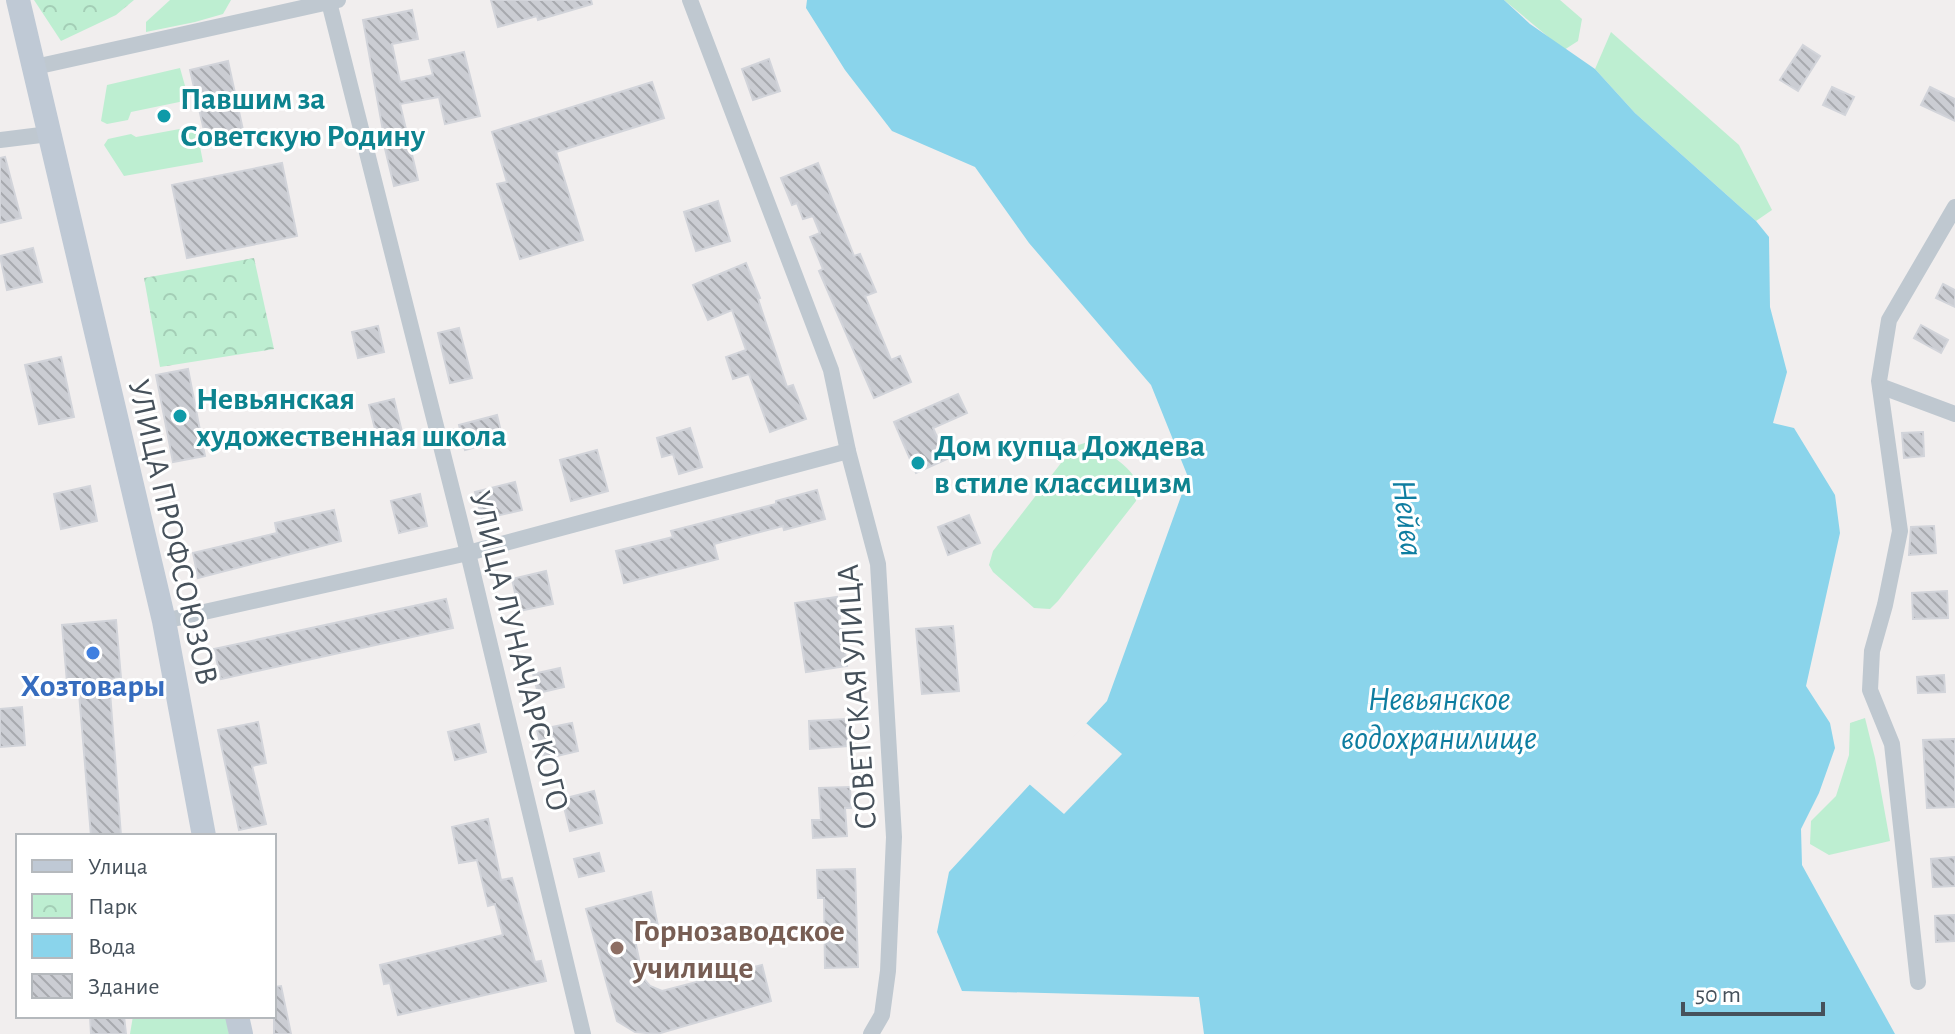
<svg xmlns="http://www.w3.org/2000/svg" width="1955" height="1034" font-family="'Alegreya Sans',sans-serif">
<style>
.green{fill:#bdeed1}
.park{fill:url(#park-crowns)}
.water{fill:#8ad4eb}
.pier{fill:#f1eeee}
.building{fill:url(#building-back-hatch);stroke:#d2d4da;stroke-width:2}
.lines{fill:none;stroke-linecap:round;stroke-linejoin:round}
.street{stroke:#bfc8d0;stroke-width:16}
.secondary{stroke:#bfc9d5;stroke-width:24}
.culture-dot{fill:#0f9aa8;stroke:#fff;stroke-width:3}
.shop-dot{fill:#3f7fe0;stroke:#fff;stroke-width:3}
.education-dot{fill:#8d6e63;stroke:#fff;stroke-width:3}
.labels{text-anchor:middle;stroke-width:6;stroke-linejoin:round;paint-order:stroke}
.culture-label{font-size:32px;font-weight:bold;fill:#0d838f;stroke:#fff;text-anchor:start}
.street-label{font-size:32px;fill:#46515b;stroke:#fff}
.shop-label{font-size:32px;font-weight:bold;fill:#366cbe;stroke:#fff}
.education-label{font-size:32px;font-weight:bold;fill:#785e54;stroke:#fff;text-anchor:start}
.water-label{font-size:34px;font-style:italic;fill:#0e7da0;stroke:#fff}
</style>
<defs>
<pattern id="park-crowns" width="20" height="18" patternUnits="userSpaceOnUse" patternTransform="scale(2)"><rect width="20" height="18" fill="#bdeed1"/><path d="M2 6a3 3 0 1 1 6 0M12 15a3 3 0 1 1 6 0" fill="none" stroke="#a4ceb6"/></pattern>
<pattern id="building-back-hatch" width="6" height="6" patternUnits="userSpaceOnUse" patternTransform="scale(2)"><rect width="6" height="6" fill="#cbcdd3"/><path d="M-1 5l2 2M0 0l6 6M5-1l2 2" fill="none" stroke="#a7a9ae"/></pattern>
</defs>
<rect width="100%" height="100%" fill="#f1eeee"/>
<!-- green -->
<g class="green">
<polygon points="170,0 231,0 223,14 195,22 146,32 146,22"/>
<polygon points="1504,0 1560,0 1582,19 1578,41 1564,50"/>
<polygon points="1611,32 1739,145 1772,210 1756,221 1635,113 1595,69"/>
<polygon points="180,68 189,100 131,112 128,120 107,124 101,121 107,85"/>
<polygon points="196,126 203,162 124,176 104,145 108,139 131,134 136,137"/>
<path d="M1088 442C1102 448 1139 471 1139 489 1139 490 1136 500 1136 501L1058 601 1050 609 1034 608 993 572 989 565 993 551 1068 454 1075 446Z"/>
<polygon points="1865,718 1875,758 1890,841 1829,855 1810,844 1811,821 1836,796 1849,755 1850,723"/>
<polygon points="133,1016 226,1016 229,1034 130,1034"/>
</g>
<!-- park -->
<g class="park">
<polygon points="34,0 134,0 116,15 61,41"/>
<polygon points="254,258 274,349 160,367 144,278"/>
</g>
<!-- water -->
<polygon class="water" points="807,0 1504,0 1530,24 1595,69 1635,113 1756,221 1769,237 1770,307 1787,372 1773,423 1794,428 1835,495 1840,533 1806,686 1830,723 1835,748 1819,793 1801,829 1802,865 1895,1034 1204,1034 1199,997 962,991 937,932 949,872 1107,701 1188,477 1151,385 1029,243 975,167 892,131 845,70 806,8"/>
<!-- pier -->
<polygon class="pier" points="1086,723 1122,754 1064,814 1028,783"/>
<!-- building -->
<g class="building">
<polygon points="491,0 591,0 592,4 538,20 537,16 498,27"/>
<polygon points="412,10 418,39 392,44 400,82 433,75 429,60 464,52 480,116 445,124 439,97 400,104 418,180 394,186 381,132 383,131 363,20"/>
<polygon points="1803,45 1820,56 1798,91 1780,80"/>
<polygon points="769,59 780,91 753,100 742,69"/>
<polygon points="228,61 243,130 206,139 190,70"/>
<polygon points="652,82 664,118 556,152 583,240 520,259 497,184 507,182 492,132"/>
<polygon points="1832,87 1854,97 1845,115 1823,105"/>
<polygon points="1930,87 1955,99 1955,121 1921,105"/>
<polygon points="5,157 21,218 0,223 0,158"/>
<polygon points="282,163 297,236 187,258 172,185"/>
<polygon points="818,163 854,256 860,254 876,292 865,296 891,360 900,356 911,382 874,398 819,271 823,269 810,237 820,233 813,216 803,219 797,203 792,205 781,178"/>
<polygon points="718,201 730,241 696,251 684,212"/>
<polygon points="33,248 42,282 7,290 0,256"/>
<polygon points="746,263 760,298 758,299 787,387 793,385 806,419 770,432 749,374 733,379 726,357 746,350 732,310 708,320 693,285"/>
<polygon points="1943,284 1955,290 1955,307 1936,298"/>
<polygon points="1921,325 1948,340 1941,353 1914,338"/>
<polygon points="378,326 384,352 358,358 352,332"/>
<polygon points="459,328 472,378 450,383 438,333"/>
<polygon points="61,357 74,417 39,424 25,365"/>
<polygon points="188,369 205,456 173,462 156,375"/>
<polygon points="958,394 967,413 933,428 947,459 916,473 894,422"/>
<polygon points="394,399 403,436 378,441 369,405"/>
<polygon points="497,415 503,440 465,450 459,425"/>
<polygon points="690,428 702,467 679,474 673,454 662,457 657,438"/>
<polygon points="1923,432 1924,456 1904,458 1902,433"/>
<polygon points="597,450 608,491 571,501 560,460"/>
<polygon points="515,482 522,510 482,519 475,492"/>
<polygon points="90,486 97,521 61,529 54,494"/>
<polygon points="817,490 825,519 784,530 783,526 714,544 718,559 624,583 616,551 673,537 671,531 776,504 776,501"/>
<polygon points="420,494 427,526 399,533 391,501"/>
<polygon points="334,510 341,541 198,578 193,553 277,533 275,523"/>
<polygon points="969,515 980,543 948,555 938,527"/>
<polygon points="1934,526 1936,553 1909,555 1911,527"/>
<polygon points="546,571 553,604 519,611 512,579"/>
<polygon points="1947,591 1948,618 1913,619 1912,593"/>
<polygon points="837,597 847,666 806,672 795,603"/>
<polygon points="446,599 453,628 221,679 214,649"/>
<polygon points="116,620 121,678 109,679 121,836 91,836 78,681 67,682 62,625"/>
<polygon points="953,626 959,691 922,694 916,629"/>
<polygon points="560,668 564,687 538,693 533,674"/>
<polygon points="1944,675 1945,692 1918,693 1917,677"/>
<polygon points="22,707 25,745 0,747 0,709"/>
<polygon points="847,719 848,746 810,749 809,721"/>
<polygon points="258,722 266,763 252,766 266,824 239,830 218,730"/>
<polygon points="572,723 578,751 544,759 537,730"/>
<polygon points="479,724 486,752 455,760 448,732"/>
<polygon points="1955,739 1955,807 1927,808 1923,740"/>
<polygon points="850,787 851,808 845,808 847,836 813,838 812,820 821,820 819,788"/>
<polygon points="594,791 602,823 570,831 562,799"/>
<polygon points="488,819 501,880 512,878 535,962 541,961 546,981 398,1015 390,983 384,984 380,965 503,935 495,904 488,906 477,860 459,863 452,827"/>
<polygon points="599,853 604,871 579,877 574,859"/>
<polygon points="1955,857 1955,886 1933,887 1931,859"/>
<polygon points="855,869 858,967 825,968 824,898 818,898 817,870"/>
<polygon points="651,892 658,926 633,931 643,978 650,986 662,991 762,965 771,1001 657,1034 635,1032 617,1021 586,909"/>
<polygon points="1955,915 1955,941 1936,942 1935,916"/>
<polygon points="281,986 291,1034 274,1034 274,987"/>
<polygon points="90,1016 124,1016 126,1034 91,1034"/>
</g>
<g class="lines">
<!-- street -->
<g class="street">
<polyline points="690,0 831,370 848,451 878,564 894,837 888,971 882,1015 871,1034"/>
<polyline points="329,2 468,553 583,1034"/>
<polyline points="35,67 338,0"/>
<polyline points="0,140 49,134"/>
<polyline points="1880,386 1955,414"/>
<polyline points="164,621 468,553 848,451"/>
<polyline points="1918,982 1892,744 1870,690 1872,651 1885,605 1900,531 1879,381 1889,320 1955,207"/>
</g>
<!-- secondary -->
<g class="secondary">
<polyline points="18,0 164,621 204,836"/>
<polyline points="237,1016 241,1034"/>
</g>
</g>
<!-- markers -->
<g class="culture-dot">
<circle cx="164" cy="116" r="8"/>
<circle cx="180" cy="416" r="8"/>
<circle cx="918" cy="463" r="8"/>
</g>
<circle class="shop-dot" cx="93" cy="653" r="8"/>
<circle class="education-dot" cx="617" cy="948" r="8"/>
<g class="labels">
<!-- culture labels -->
<g class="culture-label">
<text x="180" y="109">Павшим за<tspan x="180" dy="37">Советскую Родину</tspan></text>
<text x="196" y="409">Невьянская<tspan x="196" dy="37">художественная школа</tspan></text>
<text x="934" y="456">Дом купца Дождева<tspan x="934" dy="37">в стиле классицизм</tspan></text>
</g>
<!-- street labels -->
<g class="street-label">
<text transform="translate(174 532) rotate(77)" y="11">УЛИЦА ПРОФСОЮЗОВ</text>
<text transform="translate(520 651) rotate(76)" y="11">УЛИЦА ЛУНАЧАРСКОГО</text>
<text transform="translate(856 697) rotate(-94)" y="11">СОВЕТСКАЯ УЛИЦА</text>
</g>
<!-- shop labels -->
<g class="shop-label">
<text x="93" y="696">Хозтовары</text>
</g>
<!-- education labels -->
<g class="education-label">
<text x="633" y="941">Горнозаводское<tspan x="633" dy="37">училище</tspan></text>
</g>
<!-- water labels -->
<g class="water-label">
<text transform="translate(1409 518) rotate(83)" y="12">Нейва</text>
<text x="1439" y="710">Невьянское<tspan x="1439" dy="39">водохранилище</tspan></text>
</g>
</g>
<!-- legend -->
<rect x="16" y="834" width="260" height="184" fill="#ffffff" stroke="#b5b9bd" stroke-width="2"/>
<rect x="32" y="860" width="40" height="12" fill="#bfc9d5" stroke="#b5b9bd" stroke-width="2"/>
<text x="88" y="874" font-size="24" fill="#46515b">Улица</text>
<rect x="32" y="894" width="40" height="24" fill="url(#park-crowns)" stroke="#b5b9bd" stroke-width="2"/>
<text x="88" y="914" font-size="24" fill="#46515b">Парк</text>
<rect x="32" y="934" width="40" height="24" fill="#8ad4eb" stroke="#b5b9bd" stroke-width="2"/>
<text x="88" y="954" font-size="24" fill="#46515b">Вода</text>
<rect x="32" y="974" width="40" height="24" fill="url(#building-back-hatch)" stroke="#b5b9bd" stroke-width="2"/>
<text x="88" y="994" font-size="24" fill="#46515b">Здание</text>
<!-- scale -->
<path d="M1683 1002v12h140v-12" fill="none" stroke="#46515b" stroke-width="4"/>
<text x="1695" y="1002" font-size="24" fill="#46515b" stroke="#ffffff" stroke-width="6" paint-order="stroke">50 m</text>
</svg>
